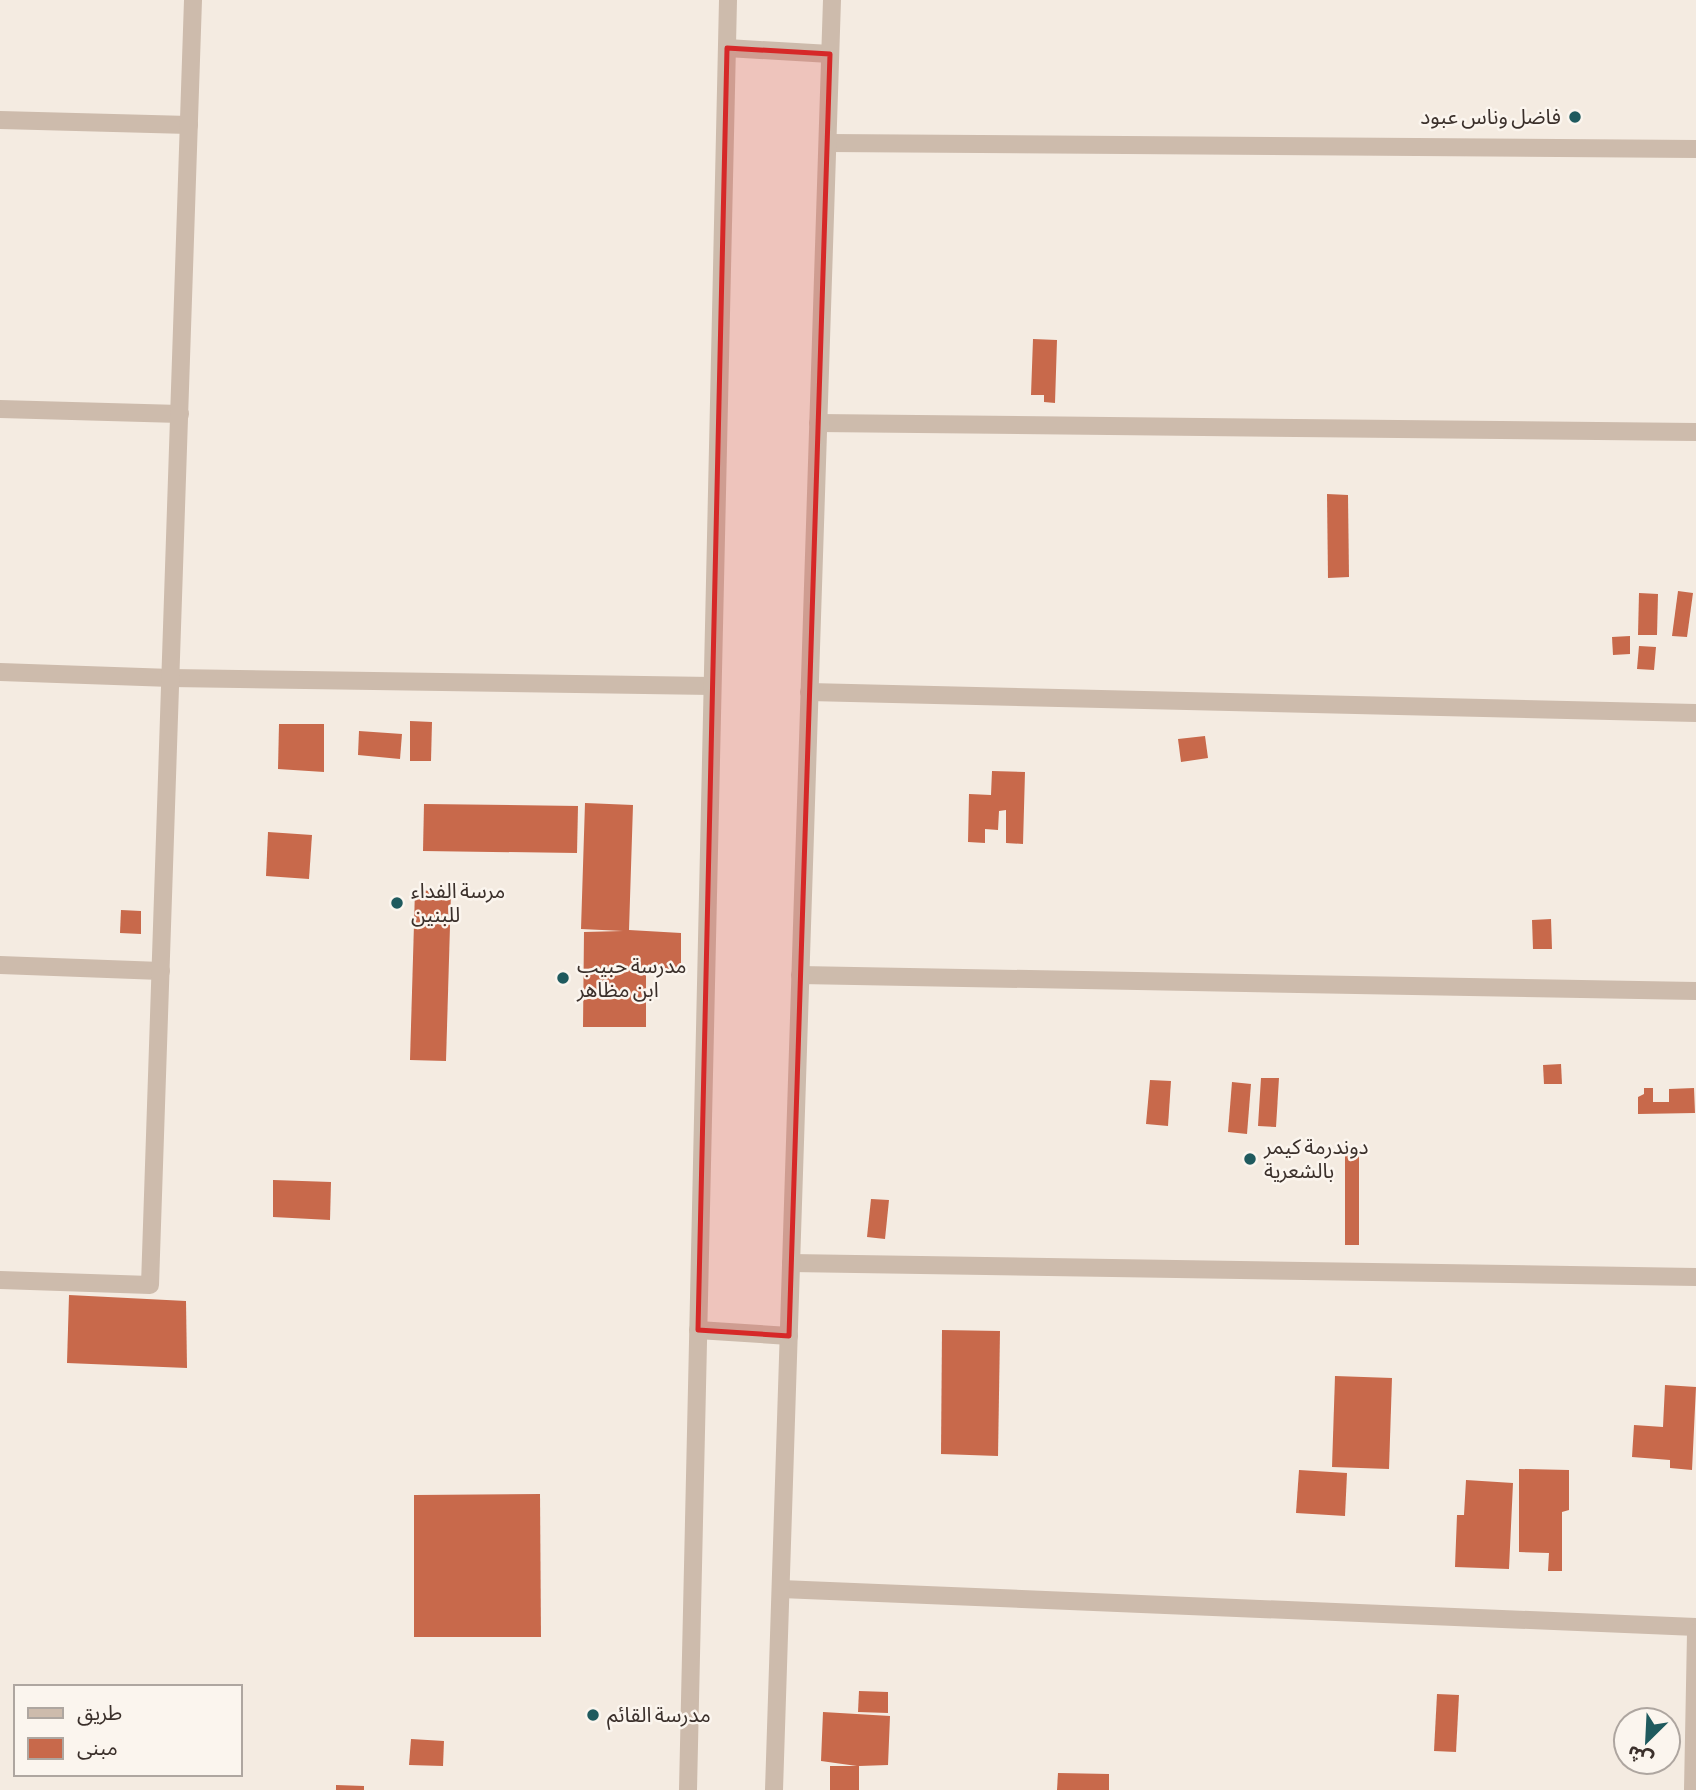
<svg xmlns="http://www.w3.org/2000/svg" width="1696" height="1790" font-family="'Sofia Sans Condensed','Noto Sans Arabic',sans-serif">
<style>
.building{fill:#c8694b}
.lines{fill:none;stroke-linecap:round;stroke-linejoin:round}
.street{stroke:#cdbbac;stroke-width:18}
.marked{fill:#d62828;fill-opacity:0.2;stroke:#d62828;stroke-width:5;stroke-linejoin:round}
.poi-dot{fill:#1f5a5e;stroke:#fbf5ee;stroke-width:2.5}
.labels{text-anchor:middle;stroke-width:5;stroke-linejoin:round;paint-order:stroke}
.poi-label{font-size:21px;fill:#3b302b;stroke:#fbf5ee;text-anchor:start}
</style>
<rect width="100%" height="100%" fill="#f4ebe1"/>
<!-- building -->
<g class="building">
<polygon points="1033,339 1057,340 1055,403 1044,402 1044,395 1031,395"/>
<polygon points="1327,494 1348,495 1349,577 1328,578"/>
<polygon points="1678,591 1693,593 1687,637 1672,636"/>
<polygon points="1639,593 1658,594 1657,635 1638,635"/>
<polygon points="1630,636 1630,654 1613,655 1612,637"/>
<polygon points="1639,646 1656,647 1654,670 1637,669"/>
<polygon points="410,721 432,722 431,761 410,761"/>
<polygon points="279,724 324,724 324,772 278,769"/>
<polygon points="359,731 402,734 400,759 358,755"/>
<polygon points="1205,736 1208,758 1181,762 1178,739"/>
<polygon points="992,771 1025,772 1023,844 1006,843 1006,810 999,811 998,830 985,829 985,843 968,842 969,794 991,795"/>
<polygon points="585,803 633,805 629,930 681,933 681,970 646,969 646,1027 583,1027 584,932 623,931 581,929"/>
<polygon points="424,804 578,806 577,853 423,851"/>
<polygon points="268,832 312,835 309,879 266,876"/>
<polygon points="415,890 451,892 446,1061 410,1060"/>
<polygon points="121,910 141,911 141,934 120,933"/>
<polygon points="1551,919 1552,949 1533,949 1532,920"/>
<polygon points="1561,1064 1562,1084 1544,1084 1543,1065"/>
<polygon points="1261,1078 1279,1078 1276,1127 1258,1126"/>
<polygon points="1150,1080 1171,1081 1168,1126 1146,1124"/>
<polygon points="1232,1082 1251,1084 1247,1134 1228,1132"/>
<polygon points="1644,1088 1653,1088 1653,1102 1669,1102 1669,1089 1694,1088 1695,1113 1638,1114 1638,1097 1644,1094"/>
<rect x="1345" y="1148" width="14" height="97"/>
<polygon points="273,1180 331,1182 330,1220 273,1217"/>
<polygon points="871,1199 889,1200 885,1239 867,1237"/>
<polygon points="69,1295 186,1301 187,1368 67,1363"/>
<polygon points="942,1330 1000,1331 998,1456 941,1454"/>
<polygon points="1335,1376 1392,1378 1389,1469 1332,1467"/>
<polygon points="1665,1385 1696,1387 1692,1470 1670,1468 1670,1460 1632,1457 1634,1425 1663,1427"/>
<polygon points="1519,1469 1569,1470 1569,1510 1562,1512 1562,1571 1548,1571 1549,1553 1519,1552"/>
<polygon points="1299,1470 1347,1473 1345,1516 1296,1513"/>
<polygon points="1466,1480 1513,1483 1509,1569 1455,1567 1457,1515 1464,1515"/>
<polygon points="540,1494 541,1637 414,1637 414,1495"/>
<polygon points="859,1691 888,1692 888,1713 858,1712"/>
<polygon points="1437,1694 1459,1695 1456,1752 1434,1751"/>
<polygon points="823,1712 890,1716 888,1765 859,1766 859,1790 830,1790 830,1766 857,1766 821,1761"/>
<polygon points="411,1739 444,1741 443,1766 409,1765"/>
<polygon points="1058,1773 1109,1774 1109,1790 1057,1790"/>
<polygon points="336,1785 364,1786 364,1790 336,1790"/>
</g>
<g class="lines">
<!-- street -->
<g class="street">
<polyline points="727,48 830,54"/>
<polyline points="0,120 189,125"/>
<polyline points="828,143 1696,149"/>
<polyline points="0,409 180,414"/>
<polyline points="818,423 1696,432"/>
<polyline points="0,672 171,678 712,686"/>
<polyline points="809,692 1696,713"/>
<polyline points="0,965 161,971"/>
<polyline points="800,975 1696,991"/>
<polyline points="791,1263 1696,1277"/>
<polyline points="0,1280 150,1285 193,0"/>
<polyline points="698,1330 789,1336"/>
<polyline points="781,1589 1696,1627"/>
<polyline points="688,1790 728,0"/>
<polyline points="774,1790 832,0"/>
<polyline points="1693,1790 1696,1633"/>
</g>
</g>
<!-- marked area -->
<path class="marked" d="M727 48 830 54 789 1336 698 1330Z"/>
<!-- markers -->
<g class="poi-dot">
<circle cx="1575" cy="117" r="7"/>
<circle cx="397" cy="903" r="7"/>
<circle cx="563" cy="978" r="7"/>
<circle cx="1250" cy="1159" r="7"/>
<circle cx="593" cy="1715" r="7"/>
</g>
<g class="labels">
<!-- poi labels -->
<g class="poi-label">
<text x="1561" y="124" text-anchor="end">فاضل وناس عبود</text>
<text x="411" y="898">مرسة الفداء<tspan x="411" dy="24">للبنين</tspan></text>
<text x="577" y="973">مدرسة حبيب<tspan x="577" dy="24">ابن مظاهر</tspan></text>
<text x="1264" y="1154">دوندرمة كيمر<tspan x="1264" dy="24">بالشعرية</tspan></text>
<text x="607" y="1722">مدرسة القائم</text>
</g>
</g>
<!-- legend -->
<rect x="14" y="1685" width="228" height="91" fill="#fbf5ee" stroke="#aea6a0" stroke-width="2"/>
<rect x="28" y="1708" width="35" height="10" fill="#cdbbac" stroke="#aea6a0" stroke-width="2"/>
<text x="77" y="1720" font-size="21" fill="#3b302b">طريق</text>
<rect x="28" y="1738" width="35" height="21" fill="#c8694b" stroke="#aea6a0" stroke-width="2"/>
<text x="77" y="1755" font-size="21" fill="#3b302b">مبنى</text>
<!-- north arrow -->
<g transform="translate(1647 1741) rotate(204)"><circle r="33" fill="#fbf5ee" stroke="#aea6a0" stroke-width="2"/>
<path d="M0-5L12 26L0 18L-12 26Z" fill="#1f5a5e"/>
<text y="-10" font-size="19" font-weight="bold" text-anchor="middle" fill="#3b302b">ش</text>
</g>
</svg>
